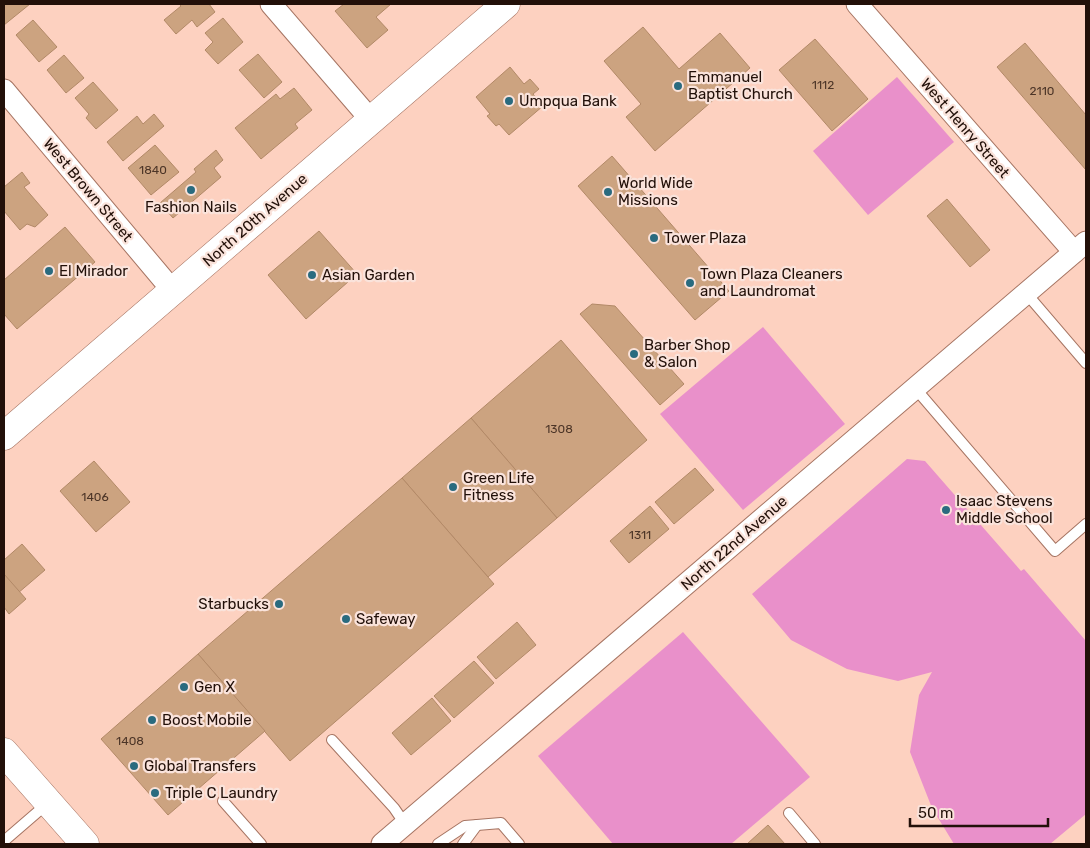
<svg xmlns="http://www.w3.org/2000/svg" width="1090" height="848" font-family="Rubik,sans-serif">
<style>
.green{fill:#e990ca}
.building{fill:#cca380;stroke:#b28967}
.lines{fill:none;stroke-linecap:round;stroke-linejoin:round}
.lane-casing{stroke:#a67462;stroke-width:12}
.street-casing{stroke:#a67462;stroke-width:23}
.primary-casing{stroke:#a67462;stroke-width:29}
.lane{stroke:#fff;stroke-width:10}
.street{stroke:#fff;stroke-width:21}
.primary{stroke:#fff;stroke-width:28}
.poi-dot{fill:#2a6b7f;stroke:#fae3db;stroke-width:2}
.labels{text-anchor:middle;stroke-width:4.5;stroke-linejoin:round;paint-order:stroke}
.number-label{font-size:12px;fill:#4c3527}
.poi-label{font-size:15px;fill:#221009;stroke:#fae3db;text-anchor:start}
.street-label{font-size:15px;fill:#221009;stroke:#fae3db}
</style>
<rect width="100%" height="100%" fill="#fdd1c0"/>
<!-- green -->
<g class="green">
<polygon points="897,77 954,142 868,215 813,151"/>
<polygon points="763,327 845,424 743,510 660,414"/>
<polygon points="907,459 925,461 1021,571 1024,569 1086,641 1086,814 1050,844 954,844 932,808 910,752 919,695 932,672 898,681 847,669 791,640 752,594"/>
<polygon points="683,632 810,777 731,844 613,844 538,756"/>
</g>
<!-- building -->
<g class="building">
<polygon points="4,4 30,4 4,25"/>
<polygon points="179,4 209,4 215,12 197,27 192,20 176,34 164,20 181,6"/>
<polygon points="344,4 391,4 376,17 388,30 367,48 335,11"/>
<polygon points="223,18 243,42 218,64 205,50 213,42 205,33"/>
<polygon points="33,20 57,47 39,62 16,35"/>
<polygon points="643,27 679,69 720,33 750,68 655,151 626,117 641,104 604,61"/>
<polygon points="815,39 868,99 832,131 779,70"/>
<polygon points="1025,43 1086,115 1086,170 997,67"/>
<polygon points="258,54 282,82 264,98 239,70"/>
<polygon points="64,55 84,78 66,93 47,70"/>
<polygon points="510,67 524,84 530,79 539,89 533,94 543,106 509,135 499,124 496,126 487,116 490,114 476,97"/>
<polygon points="93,82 118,110 96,129 86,118 89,114 75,98"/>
<polygon points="294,88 312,110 295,124 298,128 261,159 235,128 276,94 280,99"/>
<polygon points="154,114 164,126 123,161 107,142 137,116 143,124"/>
<polygon points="155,145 179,172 151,195 128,168"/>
<polygon points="216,150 223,160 214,168 221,177 173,218 160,203 196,172 194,169"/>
<polygon points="612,156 729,291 695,320 578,186"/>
<polygon points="22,172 30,183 24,187 48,215 35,227 27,224 20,230 4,211 4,187"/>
<polygon points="947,199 990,250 970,267 927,216"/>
<polygon points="65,227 95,262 17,329 4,314 4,280"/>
<polygon points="319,231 357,274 306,319 268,275"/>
<polygon points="592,304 615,306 684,384 660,405 580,314"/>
<polygon points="561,340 647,440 557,518 471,418"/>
<polygon points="471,418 557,518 488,577 402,478"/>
<polygon points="94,461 130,502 96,532 60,491"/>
<polygon points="695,468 714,490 674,524 655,502"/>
<polygon points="402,478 494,584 290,761 198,654"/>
<polygon points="650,506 669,529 629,563 610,541"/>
<polygon points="22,544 45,570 4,605 4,560"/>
<polygon points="4,574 26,599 9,614 4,607"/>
<polygon points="517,622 536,645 496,679 477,657"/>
<polygon points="198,654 265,731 168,815 101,739"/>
<polygon points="474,661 494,683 454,718 434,696"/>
<polygon points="432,698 451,721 411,755 392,733"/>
<polygon points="768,825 785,844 747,844"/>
</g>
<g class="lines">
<defs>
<g id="lane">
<polyline points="1026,293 1086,363"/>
<polyline points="915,388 1055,551 1086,524"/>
<polyline points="332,740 394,808 405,824"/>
<polyline points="223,801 261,844"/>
<polyline points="789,813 815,844"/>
<polyline points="4,841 48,803"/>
<polyline points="438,844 465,826 501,823 519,844"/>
<polyline points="463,844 477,825"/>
</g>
<g id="street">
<polyline points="271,4 371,120"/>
<polyline points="857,4 1074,252"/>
<polyline points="4,90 173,291"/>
<polyline points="382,844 1086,242"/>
</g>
<g id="primary">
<polyline points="4,436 506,4"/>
<polyline points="4,752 85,844"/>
</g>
</defs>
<!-- lane casing -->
<use href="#lane" class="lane-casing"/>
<!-- street casing -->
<use href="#street" class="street-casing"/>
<!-- primary casing -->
<use href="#primary" class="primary-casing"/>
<!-- lane -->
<use href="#lane" class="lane"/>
<!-- street -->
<use href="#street" class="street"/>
<!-- primary -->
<use href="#primary" class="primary"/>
</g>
<!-- markers -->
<g class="poi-dot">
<circle cx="678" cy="86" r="5"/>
<circle cx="509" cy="101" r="5"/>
<circle cx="191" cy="190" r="5"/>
<circle cx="608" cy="192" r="5"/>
<circle cx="654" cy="238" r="5"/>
<circle cx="49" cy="271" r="5"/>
<circle cx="312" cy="275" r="5"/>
<circle cx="690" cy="283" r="5"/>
<circle cx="634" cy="354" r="5"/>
<circle cx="453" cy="487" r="5"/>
<circle cx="946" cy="510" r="5"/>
<circle cx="279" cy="604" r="5"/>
<circle cx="346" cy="619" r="5"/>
<circle cx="184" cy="687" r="5"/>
<circle cx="152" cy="720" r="5"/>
<circle cx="134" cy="766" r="5"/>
<circle cx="155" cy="793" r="5"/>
</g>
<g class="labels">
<!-- number labels -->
<g class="number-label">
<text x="823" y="89">1112</text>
<text x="1042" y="95">2110</text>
<text x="153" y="174">1840</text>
<text x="559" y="433">1308</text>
<text x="95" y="501">1406</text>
<text x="640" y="539">1311</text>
<text x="130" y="745">1408</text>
</g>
<!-- poi labels -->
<g class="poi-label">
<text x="688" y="82">Emmanuel<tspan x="688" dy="17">Baptist Church</tspan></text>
<text x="519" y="106">Umpqua Bank</text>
<text x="618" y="188">World Wide<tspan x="618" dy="17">Missions</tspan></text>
<text x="191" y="212" text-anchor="middle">Fashion Nails</text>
<text x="664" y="243">Tower Plaza</text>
<text x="59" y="276">El Mirador</text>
<text x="700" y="279">Town Plaza Cleaners<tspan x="700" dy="17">and Laundromat</tspan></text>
<text x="322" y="280">Asian Garden</text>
<text x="644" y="350">Barber Shop<tspan x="644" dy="17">&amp; Salon</tspan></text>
<text x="463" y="483">Green Life<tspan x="463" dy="17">Fitness</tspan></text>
<text x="956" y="506">Isaac Stevens<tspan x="956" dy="17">Middle School</tspan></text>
<text x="269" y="609" text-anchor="end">Starbucks</text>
<text x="356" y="624">Safeway</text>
<text x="194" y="692">Gen X</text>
<text x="162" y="725">Boost Mobile</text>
<text x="144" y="771">Global Transfers</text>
<text x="165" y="798">Triple C Laundry</text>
</g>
<!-- street labels -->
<g class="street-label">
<text transform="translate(965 128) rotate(49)" y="5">West Henry Street</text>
<text transform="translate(88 190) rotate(50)" y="5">West Brown Street</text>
<text transform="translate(255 220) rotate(-41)" y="5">North 20th Avenue</text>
<text transform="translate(734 543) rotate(-41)" y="5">North 22nd Avenue</text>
</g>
</g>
<!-- border -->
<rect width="1090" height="848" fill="none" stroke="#221009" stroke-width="10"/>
<!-- scale -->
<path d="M910 818v8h138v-8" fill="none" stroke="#221009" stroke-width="2.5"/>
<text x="918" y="818" font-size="15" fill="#221009" stroke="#fae3db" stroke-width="4" paint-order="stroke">50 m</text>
</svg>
